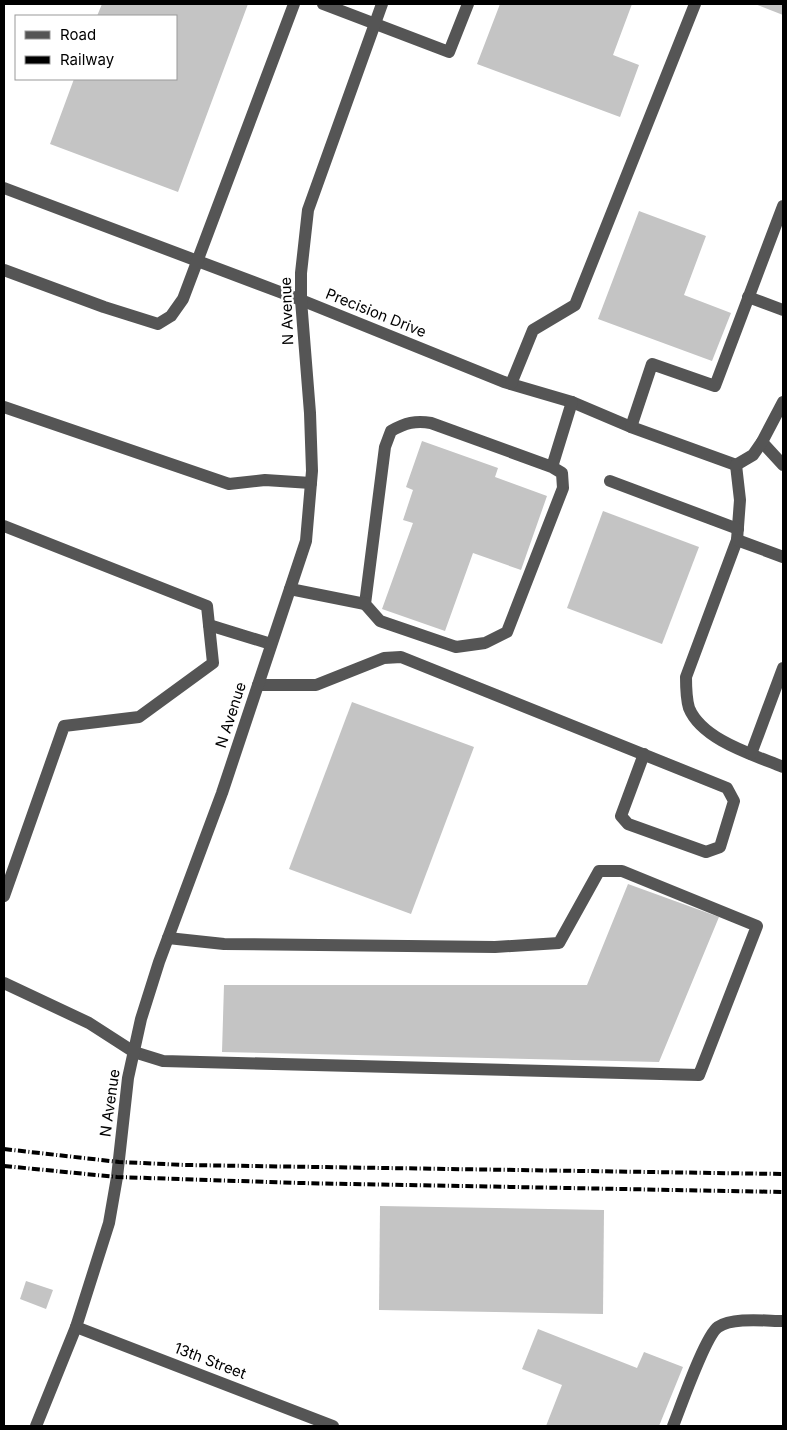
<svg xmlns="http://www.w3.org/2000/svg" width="787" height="1430" font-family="Inter,sans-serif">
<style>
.building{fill:#c4c4c4}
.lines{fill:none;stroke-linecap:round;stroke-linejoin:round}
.minor{stroke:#555;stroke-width:12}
.rail{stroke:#000;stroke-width:4;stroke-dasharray:8 2.5 1 2.5;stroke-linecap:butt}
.labels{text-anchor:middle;stroke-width:4.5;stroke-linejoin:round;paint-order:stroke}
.street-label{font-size:15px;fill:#000;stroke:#fff}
</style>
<rect width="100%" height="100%" fill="#fff"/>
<!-- building -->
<g class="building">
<polygon points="102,4 248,4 178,192 50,144 74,79 176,79 176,16 97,16"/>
<polygon points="500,4 632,4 613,55 639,65 620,117 477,64"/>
<polygon points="755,4 783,4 783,15"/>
<polygon points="639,211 706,236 684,295 731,313 712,361 598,319"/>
<polygon points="422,441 498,468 495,477 547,496 521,570 473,553 445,631 382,609 413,523 403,520 413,490 406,487"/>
<polygon points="603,511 699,547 662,644 567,608"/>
<polygon points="352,702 474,747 411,914 289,869"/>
<polygon points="628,884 719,917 659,1062 222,1052 224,985 587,985"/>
<polygon points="380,1206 604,1210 603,1314 379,1310"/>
<polygon points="26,1281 53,1290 46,1309 20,1299"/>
<polygon points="538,1329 637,1368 644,1352 683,1367 659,1426 546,1426 562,1385 522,1369"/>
</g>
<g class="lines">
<!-- minor -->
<g class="minor">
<polyline points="323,4 449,52 468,4"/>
<polyline points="4,188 301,300 504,382 572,402 631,427 736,465"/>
<polyline points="4,270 104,307 158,324 171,316 183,299 294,4"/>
<polyline points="748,297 783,310"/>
<polyline points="511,384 533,330 575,305 695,4"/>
<polyline points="4,407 229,484 265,480 311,483"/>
<polyline points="631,427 652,364 715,386 783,206"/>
<polyline points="762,442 783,465"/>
<path d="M736 465 740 500 737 540 686 677C686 687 686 698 689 708 702 740 754 755 783 767"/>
<polyline points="736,465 753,455 762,442 783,402"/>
<path d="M552 467 431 423C416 420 405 423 391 431L385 447 365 604 380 621 456 647 485 643 507 632 563 488 562 473 552 467 572 402"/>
<polyline points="610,481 738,529"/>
<polyline points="4,526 207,606 213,663 139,717 64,726 4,896"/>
<polyline points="737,540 783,557"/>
<polyline points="290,589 365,604"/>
<polyline points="209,625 271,644"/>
<polyline points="258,685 316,685 384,658 401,657 727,788 734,801 720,847 706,852 628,824 621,816 644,754"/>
<polyline points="751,754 783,668"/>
<polyline points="4,983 89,1023 134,1052 163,1061 699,1075 757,926 622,871 599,871 559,943 495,947 224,944 168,938"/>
<polyline points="76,1327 333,1426"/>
<polyline points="36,1426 76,1327 109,1223 117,1177 128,1078 141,1019 159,962 222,793 306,541 312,471 310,413 301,300 301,273 308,210 382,4"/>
<path d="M673 1426C680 1409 705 1336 718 1327 733 1317 766 1321 783 1321"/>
</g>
<!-- rail -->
<g class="rail">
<polyline points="4,1149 119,1162 185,1165 783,1174"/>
<polyline points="4,1166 117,1177 299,1183 783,1192"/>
</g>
</g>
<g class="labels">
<!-- street labels -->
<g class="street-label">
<text transform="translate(287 311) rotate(-92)" y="5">N Avenue</text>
<text transform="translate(376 313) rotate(22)" y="5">Precision Drive</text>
<text transform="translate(231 715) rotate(-72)" y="5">N Avenue</text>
<text transform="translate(110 1103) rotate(-82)" y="5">N Avenue</text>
<text transform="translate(210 1361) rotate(21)" y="5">13th Street</text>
</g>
</g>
<!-- border -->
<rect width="787" height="1430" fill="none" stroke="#000000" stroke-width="10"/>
<!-- legend -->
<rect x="15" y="15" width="162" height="65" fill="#ffffff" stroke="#999999"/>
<rect x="25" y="31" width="25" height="8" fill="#555555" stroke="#999999"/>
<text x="60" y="40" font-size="15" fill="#000000">Road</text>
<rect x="25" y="56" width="25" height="8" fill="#000000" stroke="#999999"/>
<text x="60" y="65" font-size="15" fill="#000000">Railway</text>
</svg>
